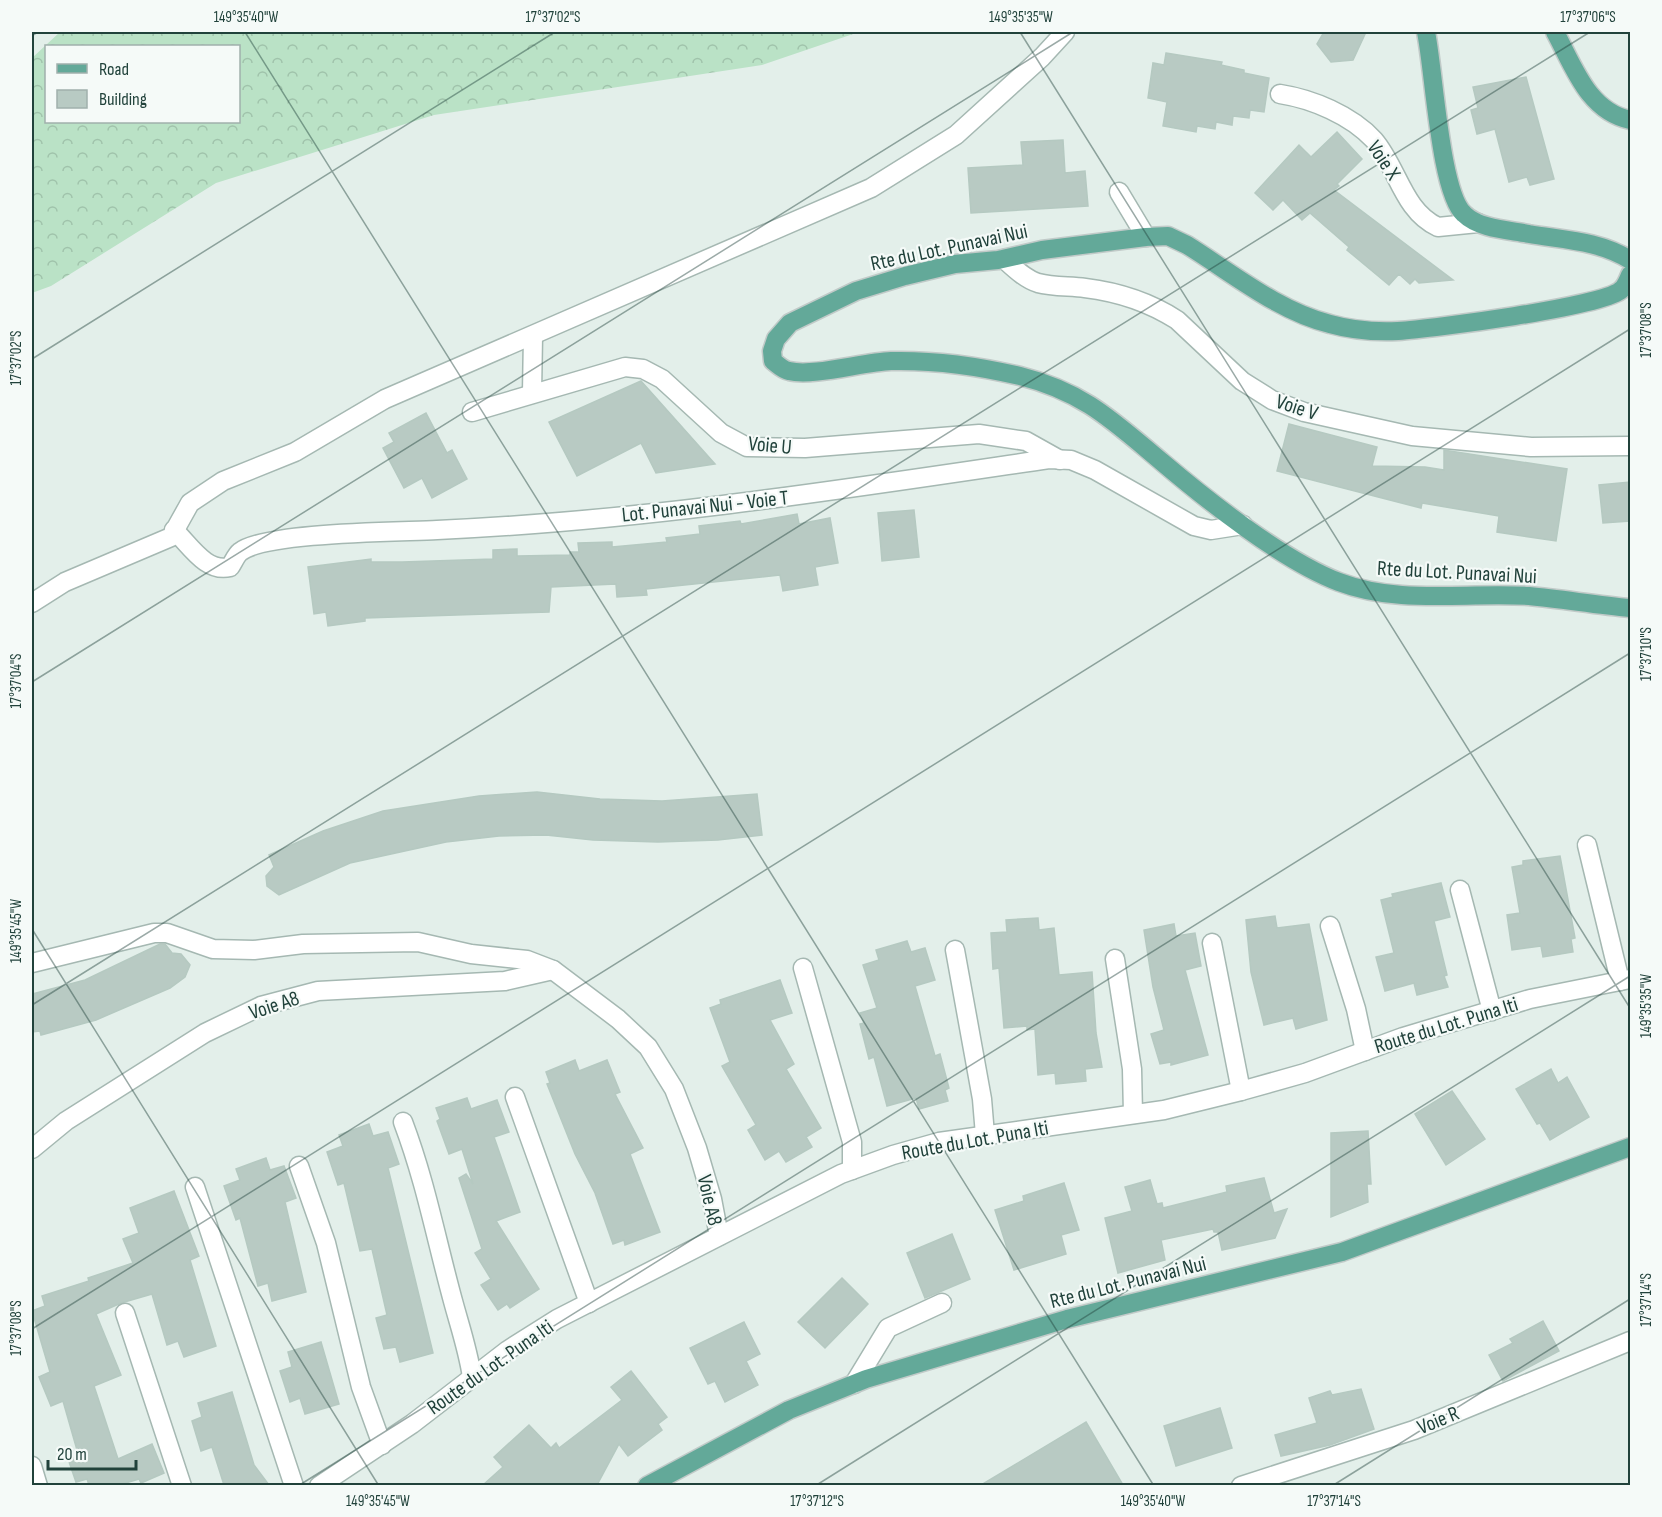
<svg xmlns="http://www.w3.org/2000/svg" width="1662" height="1517" font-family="'Sofia Sans Condensed',sans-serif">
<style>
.forest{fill:url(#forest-crowns);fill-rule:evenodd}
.building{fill:#b8cac3;stroke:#b5c9c1;stroke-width:1.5}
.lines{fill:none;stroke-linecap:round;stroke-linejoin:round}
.minor-casing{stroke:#a5b8b2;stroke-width:21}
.major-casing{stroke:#c1cac8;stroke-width:21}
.minor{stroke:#fff;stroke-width:18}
.major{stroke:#63a999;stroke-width:18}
.ticks{fill:none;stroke:#21423b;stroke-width:1.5;stroke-opacity:0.45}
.labels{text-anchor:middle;stroke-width:4.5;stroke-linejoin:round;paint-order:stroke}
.street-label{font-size:21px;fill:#21423b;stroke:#f5faf8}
.neatline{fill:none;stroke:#21423b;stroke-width:2}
.ticks-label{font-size:15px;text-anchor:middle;fill:#21423b}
</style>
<defs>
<pattern id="forest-crowns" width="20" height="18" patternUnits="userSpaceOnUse" patternTransform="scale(1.5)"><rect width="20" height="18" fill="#bae2c6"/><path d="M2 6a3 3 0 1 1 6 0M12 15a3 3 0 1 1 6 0" fill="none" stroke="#a0c3ab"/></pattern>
</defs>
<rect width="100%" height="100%" fill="#e3efea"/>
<!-- forest -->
<path class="forest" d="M60 32H859L762 65 434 115 216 183 51 286 32 293V58ZM46 46H238V122H46Z"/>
<!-- building -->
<g class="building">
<polygon points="1324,32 1366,32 1353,60 1331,62 1317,44"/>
<polygon points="1166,53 1222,62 1221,65 1244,70 1244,73 1269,78 1264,112 1250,110 1249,118 1233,116 1232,125 1216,122 1215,129 1197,126 1196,132 1163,126 1167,102 1148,98 1153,63 1164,65"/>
<polygon points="1526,77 1554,179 1530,185 1527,177 1509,182 1495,129 1477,134 1471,110 1478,108 1473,87"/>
<polygon points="1337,132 1362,159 1337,184 1339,186 1334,190 1453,280 1419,283 1415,279 1410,284 1399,274 1389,285 1347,250 1349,247 1310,213 1302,220 1283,200 1273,210 1255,193 1299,145 1311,157"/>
<polygon points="1063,140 1065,173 1085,171 1088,206 971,213 968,168 1023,165 1021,142"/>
<polygon points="641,381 715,464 656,473 641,443 577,476 549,422"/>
<polygon points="426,413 447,453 452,450 467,479 432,498 422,478 404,488 383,448 394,442 389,433"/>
<polygon points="1289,424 1377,447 1372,466 1425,467 1444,470 1444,450 1567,469 1556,541 1497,532 1499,516 1422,503 1421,508 1277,471"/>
<polygon points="1630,482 1630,521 1603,523 1599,485"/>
<polygon points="914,510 919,557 882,561 878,513"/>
<polygon points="797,514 799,524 830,518 838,563 815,567 818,585 783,591 780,575 646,589 647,595 617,597 616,584 551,587 549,612 365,618 365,621 328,626 326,612 314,614 308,567 371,559 371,562 402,562 493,559 493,550 517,549 517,556 570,555 570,552 579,552 578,543 612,542 612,547 667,542 666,538 700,534 699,526 740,521 741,524"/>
<polygon points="537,792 600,799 662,801 757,794 762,835 718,840 658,842 593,840 546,835 499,836 446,842 350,863 279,895 267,886 266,876 274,867 269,855 323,831 383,811 479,796"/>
<polygon points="1560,856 1575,938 1571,939 1573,952 1543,957 1541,946 1512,950 1507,915 1520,913 1512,867 1523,865 1523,861"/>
<polygon points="1441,883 1450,917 1434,921 1447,975 1444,976 1448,987 1417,995 1414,983 1385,991 1376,957 1394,953 1381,900 1393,897 1392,894"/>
<polygon points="1275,916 1277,928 1309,924 1327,1020 1296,1029 1293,1018 1264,1025 1251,972 1246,920"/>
<polygon points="1038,918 1039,930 1054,928 1059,975 1092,972 1096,1033 1102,1067 1085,1069 1086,1081 1056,1084 1055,1073 1038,1075 1035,1029 1027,1030 1027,1026 1004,1028 999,968 993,969 991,933 1007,932 1006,920"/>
<polygon points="1174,924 1176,936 1195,933 1201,966 1185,970 1208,1055 1171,1065 1171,1062 1160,1064 1151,1034 1164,1030 1153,987 1144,930"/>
<polygon points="907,941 911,952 925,948 935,980 915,986 935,1056 940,1054 949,1088 945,1090 948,1101 919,1109 916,1098 887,1106 874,1057 869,1059 860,1024 864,1023 860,1013 877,1008 863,965 879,960 876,950"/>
<polygon points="160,944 165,944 172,953 181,954 190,965 185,977 170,988 96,1020 41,1035 40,1031 32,1032 32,994 85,980"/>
<polygon points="780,980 792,1013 770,1020 794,1064 786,1069 821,1128 806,1137 812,1147 786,1162 779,1151 765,1160 748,1130 756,1125 722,1066 730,1062 710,1008 721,1004 720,1000"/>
<polygon points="575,1060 579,1071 607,1060 620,1092 615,1094 643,1148 630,1154 660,1232 625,1245 624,1240 613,1244 595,1193 575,1154 547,1084 550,1083 546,1072"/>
<polygon points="1551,1069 1558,1083 1567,1077 1589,1117 1550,1140 1540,1123 1537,1124 1516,1089"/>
<polygon points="1452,1091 1485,1139 1446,1165 1415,1114"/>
<polygon points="467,1098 471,1109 497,1100 509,1132 494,1137 520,1212 496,1221 539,1289 510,1308 507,1304 498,1310 481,1285 491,1279 475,1253 482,1249 459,1178 466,1174 473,1184 462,1149 449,1154 437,1121 440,1119 436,1108"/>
<polygon points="369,1124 373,1136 388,1132 399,1164 388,1168 433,1353 400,1362 396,1347 384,1349 376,1318 387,1315 372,1249 360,1251 344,1183 338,1185 327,1152 343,1146 339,1135"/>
<polygon points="1368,1131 1371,1184 1367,1184 1368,1202 1331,1217 1331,1133"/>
<polygon points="266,1158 270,1170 284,1166 296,1198 285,1202 306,1292 272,1301 268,1283 258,1286 240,1218 236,1220 224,1186 240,1180 236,1169"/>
<polygon points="1264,1178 1274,1213 1287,1209 1275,1238 1222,1250 1218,1232 1214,1232 1213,1229 1161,1240 1165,1260 1118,1273 1105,1218 1132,1211 1125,1187 1150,1180 1157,1204 1162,1203 1163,1208 1227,1192 1226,1186"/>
<polygon points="1064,1183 1079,1230 1061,1235 1066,1254 1014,1270 995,1210 1024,1201 1023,1196"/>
<polygon points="174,1191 199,1256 190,1260 216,1346 184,1357 178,1341 167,1345 152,1294 121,1303 96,1314 121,1375 94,1386 118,1459 152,1444 164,1473 141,1483 139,1479 119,1485 89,1485 87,1479 76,1482 66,1453 77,1450 63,1401 51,1406 39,1377 50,1372 32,1311 45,1306 42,1296 89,1281 88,1278 133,1263 123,1239 139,1233 130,1208"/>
<polygon points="952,1234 970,1279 925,1298 907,1253"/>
<polygon points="842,1278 868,1304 825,1348 798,1322"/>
<polygon points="1543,1321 1559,1351 1503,1381 1489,1355 1513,1343 1510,1339"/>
<polygon points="744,1322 760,1354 746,1361 758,1385 725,1402 715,1381 708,1384 690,1348"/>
<polygon points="321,1342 339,1404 305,1414 300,1398 290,1402 280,1371 292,1367 288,1352"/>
<polygon points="631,1371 667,1417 658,1424 662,1430 628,1456 619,1444 597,1485 483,1485 503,1467 494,1457 529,1425 551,1448 556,1443 559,1448 622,1400 611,1387"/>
<polygon points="1361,1389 1374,1429 1330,1445 1281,1456 1275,1435 1317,1423 1309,1398 1330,1391 1332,1395"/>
<polygon points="232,1392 254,1465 269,1485 224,1485 212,1447 201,1451 192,1421 202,1417 198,1403"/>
<polygon points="1220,1408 1232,1448 1176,1466 1164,1426"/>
<polygon points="1086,1422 1123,1485 981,1485"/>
</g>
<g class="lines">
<defs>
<g id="minor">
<path d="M1280 94C1312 99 1351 115 1374 140 1398 168 1403 211 1438 227L1478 223"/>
<polyline points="1119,192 1146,237"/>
<path d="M1004 259C1014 268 1025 279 1038 283 1053 287 1070 286 1085 288 1118 292 1149 302 1177 320L1242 381 1272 400 1304 412 1412 436 1531 447 1630 446"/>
<polyline points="532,393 533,336"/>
<polyline points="472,412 625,367 643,369 662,379 721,433 747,447 805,448 979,434 1026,441 1060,460"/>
<path d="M174 530C190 545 206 573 230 567 233 563 236 555 240 552 265 532 399 532 437 530 642 521 845 489 1049 459L1071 460 1095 470 1194 526 1211 530 1243 525"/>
<polyline points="32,603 65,582 171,537 190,503 223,481 295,452 385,399 871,188 956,135 1042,57 1065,32"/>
<polyline points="1587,845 1620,981"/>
<polyline points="1460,890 1492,1011"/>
<polyline points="1330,926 1356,1009 1365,1051"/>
<polyline points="1212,943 1241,1091"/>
<polyline points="955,950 982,1099 985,1135"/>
<polyline points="1115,959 1132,1069 1133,1114"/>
<polyline points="32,963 154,933 167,933 213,949 254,950 303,944 418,942 471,954 527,960 553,970 618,1019 648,1047 674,1089 697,1148 712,1199 719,1236"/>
<polyline points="803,968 852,1142 852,1170"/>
<polyline points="515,1097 589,1303"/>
<path d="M403 1122C426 1183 436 1239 453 1301 460 1327 468 1350 472 1377"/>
<polyline points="32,1149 66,1121 205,1033 261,1006 318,991 505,981 553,970"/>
<polyline points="299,1166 326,1243 361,1387 382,1445"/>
<polyline points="195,1187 294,1486"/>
<polyline points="125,1313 182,1486"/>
<polyline points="854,1384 888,1328 942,1303"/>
<polyline points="32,1466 38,1486"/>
<polyline points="319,1486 412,1424 508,1350 557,1319 841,1174 893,1155 939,1142 1164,1110 1241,1091 1305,1073 1403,1037 1530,999 1630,979"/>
<polyline points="1241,1486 1414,1430 1630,1341"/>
</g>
<g id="major">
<path d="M1426 32C1434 70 1440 192 1464 214 1479 229 1509 230 1529 234 1564 240 1600 241 1630 260"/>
<path d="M1555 32C1574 67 1588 111 1630 120"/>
<path d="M1630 275C1628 280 1625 287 1621 290 1602 307 1430 329 1398 331 1375 332 1351 330 1330 324 1278 311 1232 273 1187 245L1168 236 1146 237 1042 250 998 260 955 264 905 276 856 291 790 323 776 339 772 351 773 361C778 365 783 370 789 371 813 377 863 362 891 361 935 360 978 366 1020 376 1084 392 1113 421 1162 462 1208 501 1284 561 1339 582 1399 605 1465 592 1529 596 1562 599 1596 605 1630 608"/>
<polyline points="647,1486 789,1410 866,1379 1067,1319 1342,1252 1630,1147"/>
</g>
</defs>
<!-- minor casing -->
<use href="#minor" class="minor-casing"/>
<!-- major casing -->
<use href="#major" class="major-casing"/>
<!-- minor -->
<use href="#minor" class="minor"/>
<!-- major -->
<use href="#major" class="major"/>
</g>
<!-- ticks -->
<path class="ticks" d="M245 32 1154 1486M1020 32 1630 1008M32 36 38 32M32 359 555 32M32 682 1073 32M32 929 379 1486M32 1005 1590 32M32 1329 1630 329M298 1486 1630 653M815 1486 1630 976M1332 1486 1630 1299"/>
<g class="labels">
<!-- street labels -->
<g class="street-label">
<text transform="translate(1384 160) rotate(56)" y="7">Voie X</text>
<text transform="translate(949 247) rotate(-12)" y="7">Rte du Lot. Punavai Nui</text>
<text transform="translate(1297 407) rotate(18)" y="7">Voie V</text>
<text transform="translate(770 445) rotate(5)" y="7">Voie U</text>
<text transform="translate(705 506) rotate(-6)" y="7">Lot. Punavai Nui - Voie T</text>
<text transform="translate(1457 572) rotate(3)" y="7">Rte du Lot. Punavai Nui</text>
<text transform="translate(274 1005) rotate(-18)" y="7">Voie A8</text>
<text transform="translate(1446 1025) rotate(-17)" y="7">Route du Lot. Puna Iti</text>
<text transform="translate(975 1140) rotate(-10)" y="7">Route du Lot. Puna Iti</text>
<text transform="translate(710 1200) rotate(77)" y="7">Voie A8</text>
<text transform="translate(1128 1282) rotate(-14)" y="7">Rte du Lot. Punavai Nui</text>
<text transform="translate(490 1367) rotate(-35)" y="7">Route du Lot. Puna Iti</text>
<text transform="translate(1438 1420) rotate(-22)" y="7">Voie R</text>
</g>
</g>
<!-- border -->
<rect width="1662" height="1517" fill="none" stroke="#f5faf8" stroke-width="66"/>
<!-- legend -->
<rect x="45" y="45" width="195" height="78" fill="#f5faf8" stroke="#a0b0ac" stroke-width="1.5"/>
<rect x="57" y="64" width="30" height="9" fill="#63a999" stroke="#a0b0ac" stroke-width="1.5"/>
<text x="99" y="75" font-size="18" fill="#21423b">Road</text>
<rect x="57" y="90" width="30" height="18" fill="#b8cac3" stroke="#a0b0ac" stroke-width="1.5"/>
<text x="99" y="105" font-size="18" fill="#21423b">Building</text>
<!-- scale -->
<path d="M48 1460v9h88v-9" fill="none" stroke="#21423b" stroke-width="3"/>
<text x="57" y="1460" font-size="18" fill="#21423b" stroke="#f5faf8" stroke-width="4.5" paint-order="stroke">20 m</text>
<rect x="33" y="33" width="1596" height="1451" class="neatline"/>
<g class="ticks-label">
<text x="246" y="22">149°35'40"W</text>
<text x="553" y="22">17°37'02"S</text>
<text x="1021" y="22">149°35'35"W</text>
<text x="1588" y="22">17°37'06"S</text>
<text transform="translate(1646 330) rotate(-90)" y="5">17°37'08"S</text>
<text transform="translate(16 358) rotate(-90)" y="5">17°37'02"S</text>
<text transform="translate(1646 654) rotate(-90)" y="5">17°37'10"S</text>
<text transform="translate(16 681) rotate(-90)" y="5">17°37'04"S</text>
<text transform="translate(16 931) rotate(-90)" y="5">149°35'45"W</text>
<text transform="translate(1646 1006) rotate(-90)" y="5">149°35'35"W</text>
<text transform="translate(1646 1300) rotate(-90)" y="5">17°37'14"S</text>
<text transform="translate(16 1328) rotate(-90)" y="5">17°37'08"S</text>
<text x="378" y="1506">149°35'45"W</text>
<text x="817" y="1506">17°37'12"S</text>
<text x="1153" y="1506">149°35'40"W</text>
<text x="1334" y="1506">17°37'14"S</text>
</g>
</svg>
